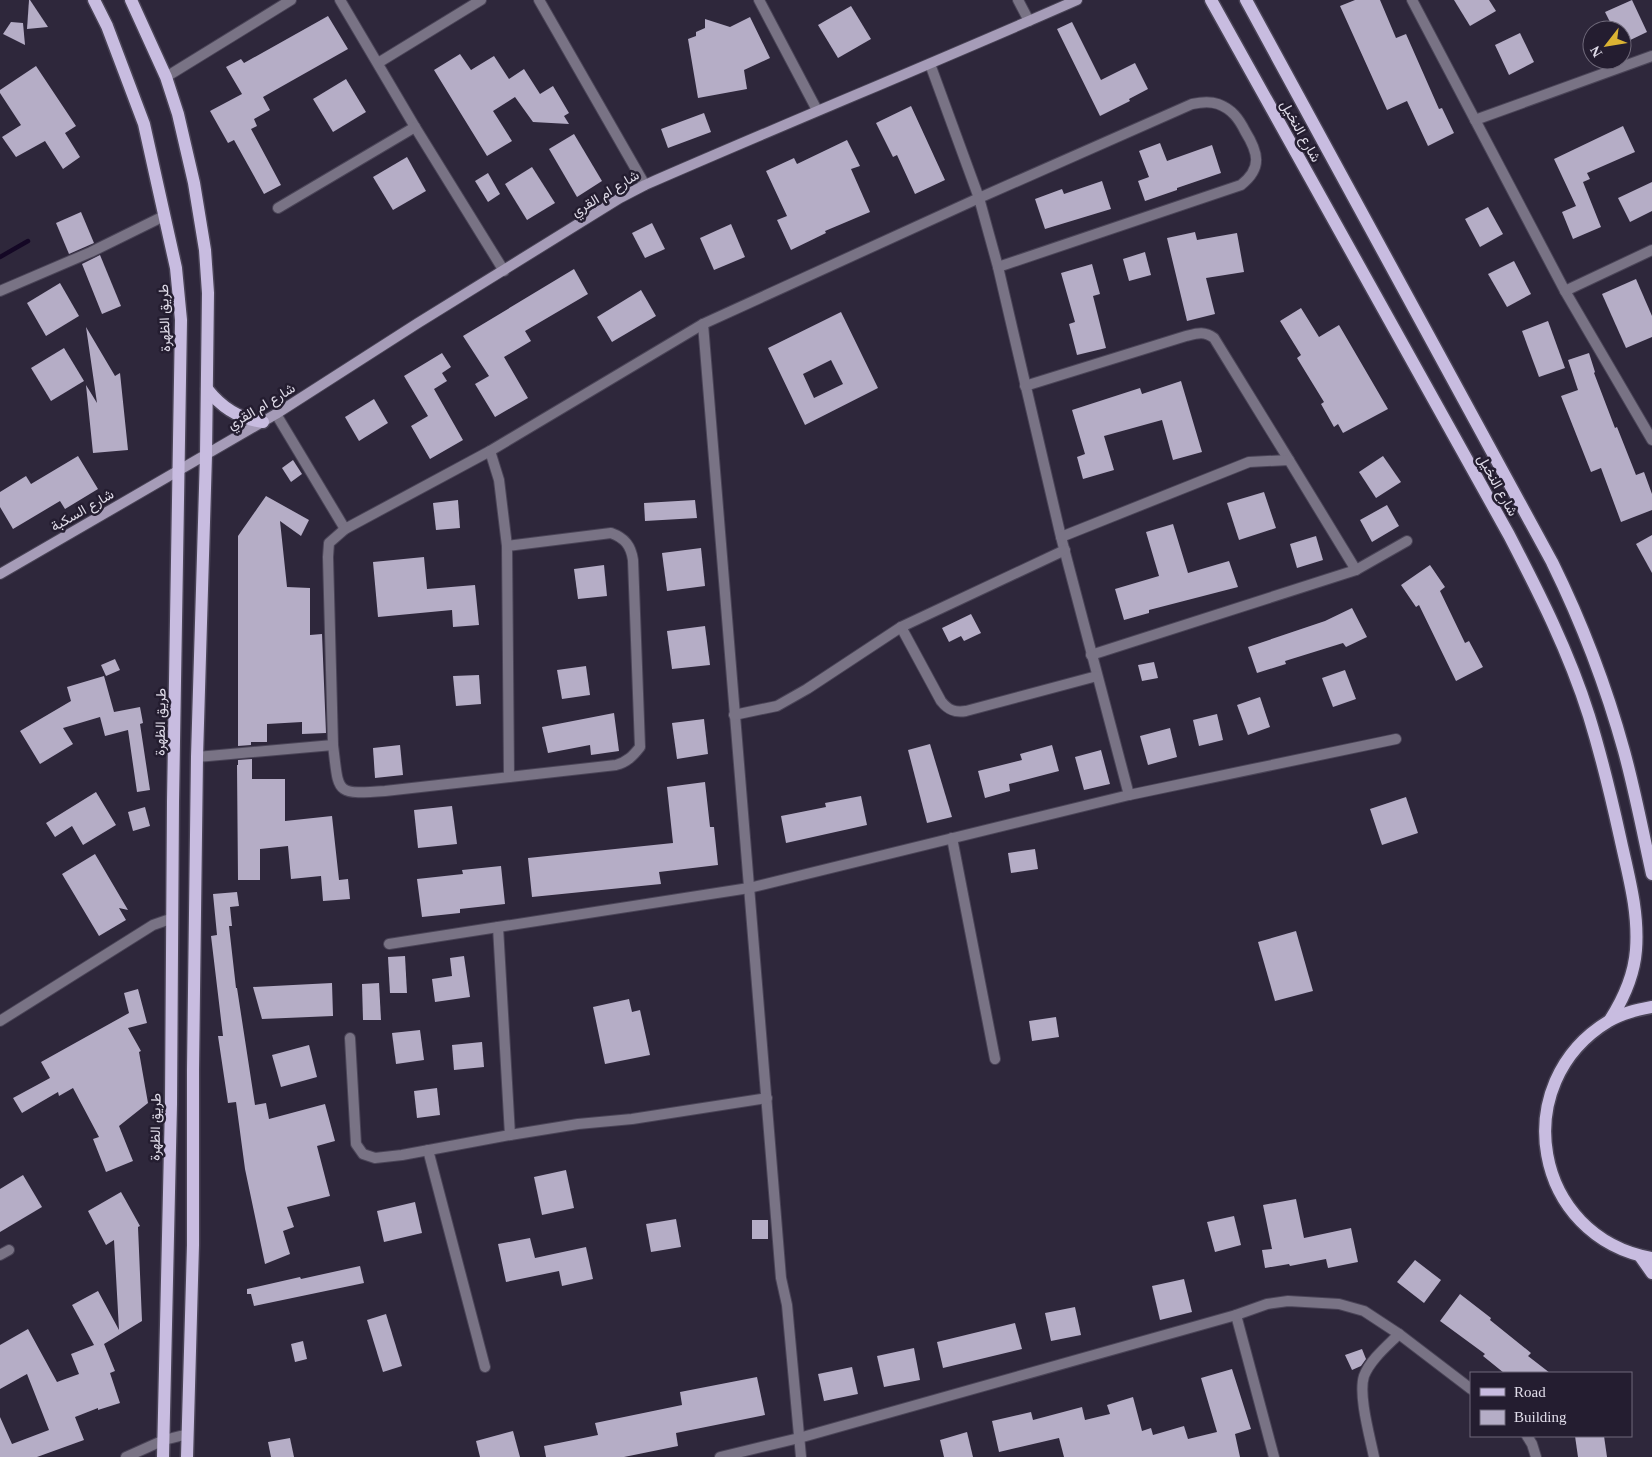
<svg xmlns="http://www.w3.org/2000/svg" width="1652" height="1457" font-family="'Times New Roman',Vazirmatn,serif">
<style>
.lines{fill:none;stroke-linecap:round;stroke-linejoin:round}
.stream{stroke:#140725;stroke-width:4.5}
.building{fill:#b5adc6;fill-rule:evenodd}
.street-casing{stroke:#4a4457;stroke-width:12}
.secondary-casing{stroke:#4a4457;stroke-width:12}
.primary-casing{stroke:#4a4457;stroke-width:15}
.street{stroke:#797385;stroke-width:10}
.secondary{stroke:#a69cb8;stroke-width:10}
.primary{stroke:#c8bce0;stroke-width:12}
.labels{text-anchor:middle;stroke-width:5;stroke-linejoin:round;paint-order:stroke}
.street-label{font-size:14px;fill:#e0dce9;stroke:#241d30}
</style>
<rect width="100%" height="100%" fill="#2e273b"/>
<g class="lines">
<!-- stream -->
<polyline class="stream" points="0,257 28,241"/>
</g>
<!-- building -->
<g class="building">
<polygon points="29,0 30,0 48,27 27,29"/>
<polygon points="1355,0 1380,0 1396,38 1406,34 1439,109 1442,108 1454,133 1428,146 1407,101 1387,110 1340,6"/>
<polygon points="1454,0 1489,0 1496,11 1470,26"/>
<polygon points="1632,0 1647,32 1622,44 1622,30 1614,30 1605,12"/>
<polygon points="851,6 871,39 838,58 818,25"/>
<polygon points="328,16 348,49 263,97 270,110 254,119 257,126 251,129 281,185 264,194 234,140 228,143 210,111 242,94 226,67 241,59 244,63"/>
<polygon points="750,17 770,58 744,70 747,89 698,98 688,39 696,36 696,32 705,28 705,19 730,27"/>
<polygon points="11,22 23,23 25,45 3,34"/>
<polygon points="1072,22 1101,80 1135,63 1148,89 1129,99 1130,101 1100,116 1057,29"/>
<polygon points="1520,33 1534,62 1509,75 1495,45"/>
<polygon points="460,54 471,70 494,56 509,79 524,69 540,94 553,86 569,113 564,116 569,124 533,122 515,97 493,111 512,141 487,156 434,70"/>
<polygon points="36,66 76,126 65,133 80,157 63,169 45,141 16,157 2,137 21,125 0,93 0,90"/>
<polygon points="346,79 366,112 333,132 313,99"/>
<polygon points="911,106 945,180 915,194 897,155 893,157 876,123"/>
<polygon points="704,113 711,132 668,148 661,129"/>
<polygon points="1623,126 1635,152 1587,173 1590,179 1583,182 1601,227 1573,239 1562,212 1576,206 1554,159"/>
<polygon points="574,134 602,181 577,197 549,149"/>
<polygon points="847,140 860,166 851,169 870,212 825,231 826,233 791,250 777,220 787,216 766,171 794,158 797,164"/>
<polygon points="1160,143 1167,161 1212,145 1221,173 1177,188 1177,190 1145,201 1138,181 1149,177 1139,151"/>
<polygon points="407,157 426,191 393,210 373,177"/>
<polygon points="532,167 555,203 527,220 505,184"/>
<polygon points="488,173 500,194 488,202 475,181"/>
<polygon points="1102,181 1111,209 1045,229 1035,199 1062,189 1064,194"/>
<polygon points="1652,182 1652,211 1630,222 1618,198"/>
<polygon points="1488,207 1503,234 1480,247 1465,219"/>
<polygon points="81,212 94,243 69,254 56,223"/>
<polygon points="652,223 665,249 645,258 632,233"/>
<polygon points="731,224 745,257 714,270 700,238"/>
<polygon points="1195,232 1197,240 1237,233 1244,272 1206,278 1215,314 1187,321 1167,238"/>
<polygon points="1145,252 1151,275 1129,281 1123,259"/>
<polygon points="100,255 121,306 102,314 82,264"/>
<polygon points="1514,261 1531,294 1507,307 1488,274"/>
<polygon points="1092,264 1100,294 1093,296 1106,348 1077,355 1069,324 1075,322 1061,273"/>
<polygon points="574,269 588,294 525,331 531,341 504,357 528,398 495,417 475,384 489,376 463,336"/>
<polygon points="1636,279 1652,316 1652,337 1626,348 1602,294"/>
<polygon points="60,283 79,316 46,336 27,303"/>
<polygon points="641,290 656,316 612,342 597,317"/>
<polygon points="1301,308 1319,337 1339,325 1388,409 1343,433 1338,424 1334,427 1321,404 1324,402 1297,358 1301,355 1280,321"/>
<path d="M841 312 878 388 805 425 768 348ZM831 360 843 384 814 398 803 374Z"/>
<polygon points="1548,321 1565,368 1539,377 1522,331"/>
<polygon points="86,327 115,376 120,373 128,450 93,453 86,385 97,403"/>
<polygon points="64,348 84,381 51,401 31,368"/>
<polygon points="442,353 451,367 442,373 447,381 434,389 463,440 430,459 411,426 428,416 404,376"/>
<polygon points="1589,353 1595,372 1594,373 1615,428 1617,427 1636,475 1644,472 1652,494 1652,510 1621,522 1601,468 1591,472 1561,396 1578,390 1568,360"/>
<polygon points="1181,381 1202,452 1173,460 1162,420 1104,436 1114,470 1083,479 1077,457 1085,454 1072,410 1140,388 1142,394"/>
<polygon points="374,399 388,423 359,441 345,417"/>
<polygon points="78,456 98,489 65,509 60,501 13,529 0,507 0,492 26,476 31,484"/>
<polygon points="1383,456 1401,482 1376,498 1359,472"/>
<polygon points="293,460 302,474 291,482 282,468"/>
<polygon points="1264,492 1276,528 1239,540 1227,503"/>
<polygon points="266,496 309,520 301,536 280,521 287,587 310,588 310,635 322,634 326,733 302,734 302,722 267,724 267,742 251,742 251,745 238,746 238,536"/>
<polygon points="458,500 460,528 436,530 433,503"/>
<polygon points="695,500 697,518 645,521 644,503"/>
<polygon points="1387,505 1399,526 1372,542 1360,520"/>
<polygon points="1173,524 1188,573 1229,561 1238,587 1149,610 1149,613 1124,620 1115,589 1159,576 1146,532"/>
<polygon points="1652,535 1652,573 1636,544"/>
<polygon points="1316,536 1323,560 1297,568 1290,544"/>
<polygon points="701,548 705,586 667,591 662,553"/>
<polygon points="424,557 427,589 475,585 479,625 453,627 452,610 378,617 373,562"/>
<polygon points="604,565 607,596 578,599 574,569"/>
<polygon points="1430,565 1445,587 1440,591 1465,643 1469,641 1483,667 1456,681 1419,605 1416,607 1401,585"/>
<polygon points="1352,608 1367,637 1346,647 1343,643 1285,661 1286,664 1257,673 1248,647 1325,621"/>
<polygon points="971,614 981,633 964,641 961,636 949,642 942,628"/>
<polygon points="705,626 710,665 672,669 667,631"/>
<polygon points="115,659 120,670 106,676 101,665"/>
<polygon points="1154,662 1158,678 1142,681 1138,665"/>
<polygon points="586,666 590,695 562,699 557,670"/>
<polygon points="1345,670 1356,699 1333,707 1322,678"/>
<polygon points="479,675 481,704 456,706 453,676"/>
<polygon points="104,676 114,712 140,707 143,723 140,724 150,790 137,792 128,730 105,736 100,717 63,728 73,744 40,764 20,731 71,701 67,687"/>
<polygon points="1260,697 1270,727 1248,735 1237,705"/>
<polygon points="614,713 619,751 591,755 590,745 548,753 542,727"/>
<polygon points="1217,714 1223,740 1199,746 1193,720"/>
<polygon points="704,719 708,754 677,759 672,723"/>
<polygon points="1170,728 1177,757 1148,765 1140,736"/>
<polygon points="930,744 952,817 927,823 908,750"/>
<polygon points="400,745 403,775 375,778 373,748"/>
<polygon points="1052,745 1059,771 1009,784 1010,791 985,798 978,771 1022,760 1020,754"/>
<polygon points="1101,750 1110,784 1084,790 1075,757"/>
<polygon points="252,759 252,779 285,779 285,821 332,816 339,880 348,879 350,899 323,901 321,876 291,879 288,846 260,849 260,880 238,880 237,765 238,765 238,760"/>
<polygon points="705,782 710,827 714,827 718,865 659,872 661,884 532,897 528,858 673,843 667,787"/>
<polygon points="96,792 116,825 83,845 72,826 55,837 46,823"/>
<polygon points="861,796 867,825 786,843 781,816 826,807 825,803"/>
<polygon points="1406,797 1418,833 1382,845 1370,809"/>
<polygon points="452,806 457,844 418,848 414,810"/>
<polygon points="145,807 150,826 133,831 128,812"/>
<polygon points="1035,849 1038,869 1011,873 1008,853"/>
<polygon points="95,854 128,910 119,908 126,920 99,936 62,874"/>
<polygon points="501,866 505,904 460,909 460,913 422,917 417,879 463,874 462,870"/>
<polygon points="237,892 239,906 230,907 232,926 229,926 236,988 237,988 255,1105 266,1103 269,1119 325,1104 335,1141 317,1146 330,1196 287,1207 294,1227 283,1231 290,1254 265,1264 245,1169 236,1102 228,1103 218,1036 223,1036 211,936 217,935 213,894"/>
<polygon points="1296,931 1313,991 1275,1001 1258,942"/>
<polygon points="405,956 407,993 390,993 388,957"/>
<polygon points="464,956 470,997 435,1002 432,979 452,976 450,958"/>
<polygon points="332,983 333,1016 262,1019 253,987"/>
<polygon points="379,983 381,1020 363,1020 362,984"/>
<polygon points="138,989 147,1023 128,1028 141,1051 139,1052 148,1103 119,1126 133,1161 106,1172 93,1139 99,1137 73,1088 59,1096 58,1092 22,1113 13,1098 50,1078 41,1062 129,1013 124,993"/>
<polygon points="629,999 632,1012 640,1010 650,1055 605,1064 593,1007"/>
<polygon points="1056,1017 1059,1037 1032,1041 1029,1021"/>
<polygon points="420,1030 424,1060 396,1064 392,1033"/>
<polygon points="482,1042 484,1067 454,1070 452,1045"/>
<polygon points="309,1045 317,1077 281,1087 272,1055"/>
<polygon points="437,1088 440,1115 417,1118 414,1091"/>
<polygon points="566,1170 574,1208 542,1215 534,1177"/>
<polygon points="23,1175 42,1207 0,1232 0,1189"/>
<polygon points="121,1192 140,1226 138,1227 142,1321 104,1344 115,1371 110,1373 120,1403 98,1410 98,1408 75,1417 84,1440 37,1457 0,1457 0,1417 12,1444 49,1430 27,1374 0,1389 0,1345 28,1329 57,1382 79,1374 71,1354 94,1345 72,1305 98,1291 119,1330 114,1240 106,1245 88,1211"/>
<polygon points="1296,1199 1304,1238 1351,1228 1358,1262 1328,1268 1326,1259 1290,1266 1289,1264 1265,1268 1262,1250 1272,1249 1263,1205"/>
<polygon points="415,1202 422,1233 384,1242 377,1211"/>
<polygon points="1234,1216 1241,1245 1215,1252 1207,1222"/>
<polygon points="676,1219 681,1247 651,1252 646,1224"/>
<rect x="752" y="1220" width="16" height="19"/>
<polygon points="530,1238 535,1258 586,1247 593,1279 562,1286 559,1271 506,1282 498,1244"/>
<polygon points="1415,1260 1441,1280 1424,1303 1397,1282"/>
<polygon points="360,1266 364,1283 254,1306 251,1294 247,1294 247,1289 300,1277 301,1279"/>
<polygon points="1184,1279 1192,1312 1160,1320 1152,1286"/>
<polygon points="1460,1294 1491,1318 1490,1320 1531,1353 1528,1356 1550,1373 1504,1373 1483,1356 1485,1354 1440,1321"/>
<polygon points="1075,1307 1081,1335 1051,1341 1045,1313"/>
<polygon points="386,1314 402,1366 383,1372 367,1320"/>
<polygon points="1015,1323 1022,1349 943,1368 937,1342"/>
<polygon points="303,1341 307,1359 295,1362 291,1344"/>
<polygon points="914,1348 920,1380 884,1387 877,1356"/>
<polygon points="1362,1349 1366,1359 1361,1366 1352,1370 1345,1355"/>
<polygon points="852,1367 858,1394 824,1401 818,1374"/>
<polygon points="1232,1369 1251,1429 1235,1434 1240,1457 1064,1457 1059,1438 999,1452 992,1421 1031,1412 1033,1420 1082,1407 1085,1420 1110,1414 1107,1405 1133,1397 1142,1431 1151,1428 1153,1435 1184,1426 1188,1439 1217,1432 1201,1378"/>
<polygon points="757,1377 765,1415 676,1433 678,1446 624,1457 546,1457 544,1446 598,1435 595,1423 682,1405 680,1392"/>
<polygon points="513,1431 520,1457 480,1457 476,1441"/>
<polygon points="967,1432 973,1457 944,1457 940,1440"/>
<polygon points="1575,1436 1604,1436 1607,1457 1578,1457"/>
<polygon points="290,1438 294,1457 271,1457 268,1442"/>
</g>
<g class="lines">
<defs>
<g id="street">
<polyline points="340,0 415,127 504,271"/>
<polyline points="539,0 645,185"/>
<polyline points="759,0 817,110"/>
<polyline points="1018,0 1029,21"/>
<polyline points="1412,0 1565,291 1652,440"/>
<polyline points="378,63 481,0"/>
<polyline points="930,64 979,198 998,267 1061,537 1129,795"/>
<polyline points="166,77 291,0"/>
<polyline points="1475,120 1652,56"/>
<polyline points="278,208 415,127"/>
<polyline points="0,291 91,252 164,216"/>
<polyline points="1565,291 1652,250"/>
<polyline points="703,324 781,1278 787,1305 801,1457"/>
<path d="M1025 386 1186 336C1198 333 1204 331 1214 338L1289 460"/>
<polyline points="276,414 345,529"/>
<polyline points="490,451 499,480 507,546 509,777"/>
<polyline points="1061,537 1249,462 1289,460 1356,570"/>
<path d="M507 546 611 533C625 538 631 546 633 560L640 747C633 756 627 762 616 765L385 791C334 795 339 793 333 745L328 557 329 543 345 529 490 451 703 324 979 198 1192 104C1201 102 1210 101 1218 104 1232 109 1239 119 1245 131 1258 152 1263 168 1241 185L998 267"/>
<path d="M901 627 941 701C948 710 955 713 966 711L1097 676"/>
<polyline points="1091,655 1356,570 1407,541"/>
<polyline points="734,715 777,706 807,689 901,627 1065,550"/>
<polyline points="197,757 333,745"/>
<polyline points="952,838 995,1059"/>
<polyline points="498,927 510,1135"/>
<polyline points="389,944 749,888 1129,795 1396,739"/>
<polyline points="0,1021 153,925 173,918"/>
<polyline points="350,1038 356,1144 363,1154 375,1158 402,1155 510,1135 578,1124 632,1119 767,1098"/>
<polyline points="428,1150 485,1367"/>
<polyline points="0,1255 9,1250"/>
<polyline points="1236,1315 1274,1457"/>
<polyline points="1527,1436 1532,1444 1536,1457"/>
<polyline points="126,1457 164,1440 188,1434"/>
<polyline points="720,1457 799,1438 1236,1315 1267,1304 1288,1301 1339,1304 1364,1311 1399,1334 1471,1389"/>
<path d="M1374 1457C1370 1437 1358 1395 1364 1376 1370 1360 1387 1346 1399 1334"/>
</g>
<path id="secondary" d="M0 574 276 414 418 323 620 198 645 185C789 122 934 63 1077 0"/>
<g id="primary">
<polyline points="94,0 107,26 144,124 176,268 181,320 173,802 171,1104 163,1457"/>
<polyline points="131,0 166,77 178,114 194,183 205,250 208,293 206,455 197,757 193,1070 193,1245 187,1457"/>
<path d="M1211 0 1509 535C1539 593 1569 652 1589 716 1601 755 1611 796 1620 837 1628 874 1639 911 1636 950 1634 976 1624 998 1610 1020"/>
<path d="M1246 0 1552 562C1582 623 1606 686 1624 751 1635 791 1643 833 1652 874"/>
<path d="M207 389C222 408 239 419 263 422"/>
<path d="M1652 1007C1637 1010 1622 1013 1609 1021 1506 1083 1533 1237 1652 1258"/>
<polyline points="1640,1256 1652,1273"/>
</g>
</defs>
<!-- street casing -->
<use href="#street" class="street-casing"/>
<!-- secondary casing -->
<use href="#secondary" class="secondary-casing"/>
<!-- primary casing -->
<use href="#primary" class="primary-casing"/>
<!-- street -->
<use href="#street" class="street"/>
<!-- secondary -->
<use href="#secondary" class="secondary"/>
<!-- primary -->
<use href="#primary" class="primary"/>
</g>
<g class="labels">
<!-- street labels -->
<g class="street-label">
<text transform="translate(1301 131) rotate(61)" y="5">شارع النخيل</text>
<text transform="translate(605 193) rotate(-31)" y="5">شارع ام القري</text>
<text transform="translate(164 318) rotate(-92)" y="5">طريق الظهرة</text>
<text transform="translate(261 406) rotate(-31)" y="5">شارع ام القري</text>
<text transform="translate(1498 485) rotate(61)" y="5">شارع النخيل</text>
<text transform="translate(82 510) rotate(-30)" y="5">شارع السكبة</text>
<text transform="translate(160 722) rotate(-89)" y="5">طريق الظهرة</text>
<text transform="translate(155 1127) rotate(-89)" y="5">طريق الظهرة</text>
</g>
</g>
<!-- legend -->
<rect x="1470" y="1372" width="162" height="65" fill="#241d30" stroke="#6f697a"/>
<rect x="1480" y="1388" width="25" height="8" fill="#c8bce0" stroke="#6f697a"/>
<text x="1514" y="1397" font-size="15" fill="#e0dce9">Road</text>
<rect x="1480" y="1410" width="25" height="15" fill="#b5adc6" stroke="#6f697a"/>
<text x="1514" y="1422" font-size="15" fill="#e0dce9">Building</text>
<!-- north arrow -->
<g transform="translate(1607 45) rotate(239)"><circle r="24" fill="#241d30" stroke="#6f697a"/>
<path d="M0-4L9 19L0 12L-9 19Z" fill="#dbb333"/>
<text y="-8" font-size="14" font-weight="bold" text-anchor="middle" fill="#e0dce9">N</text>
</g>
</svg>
